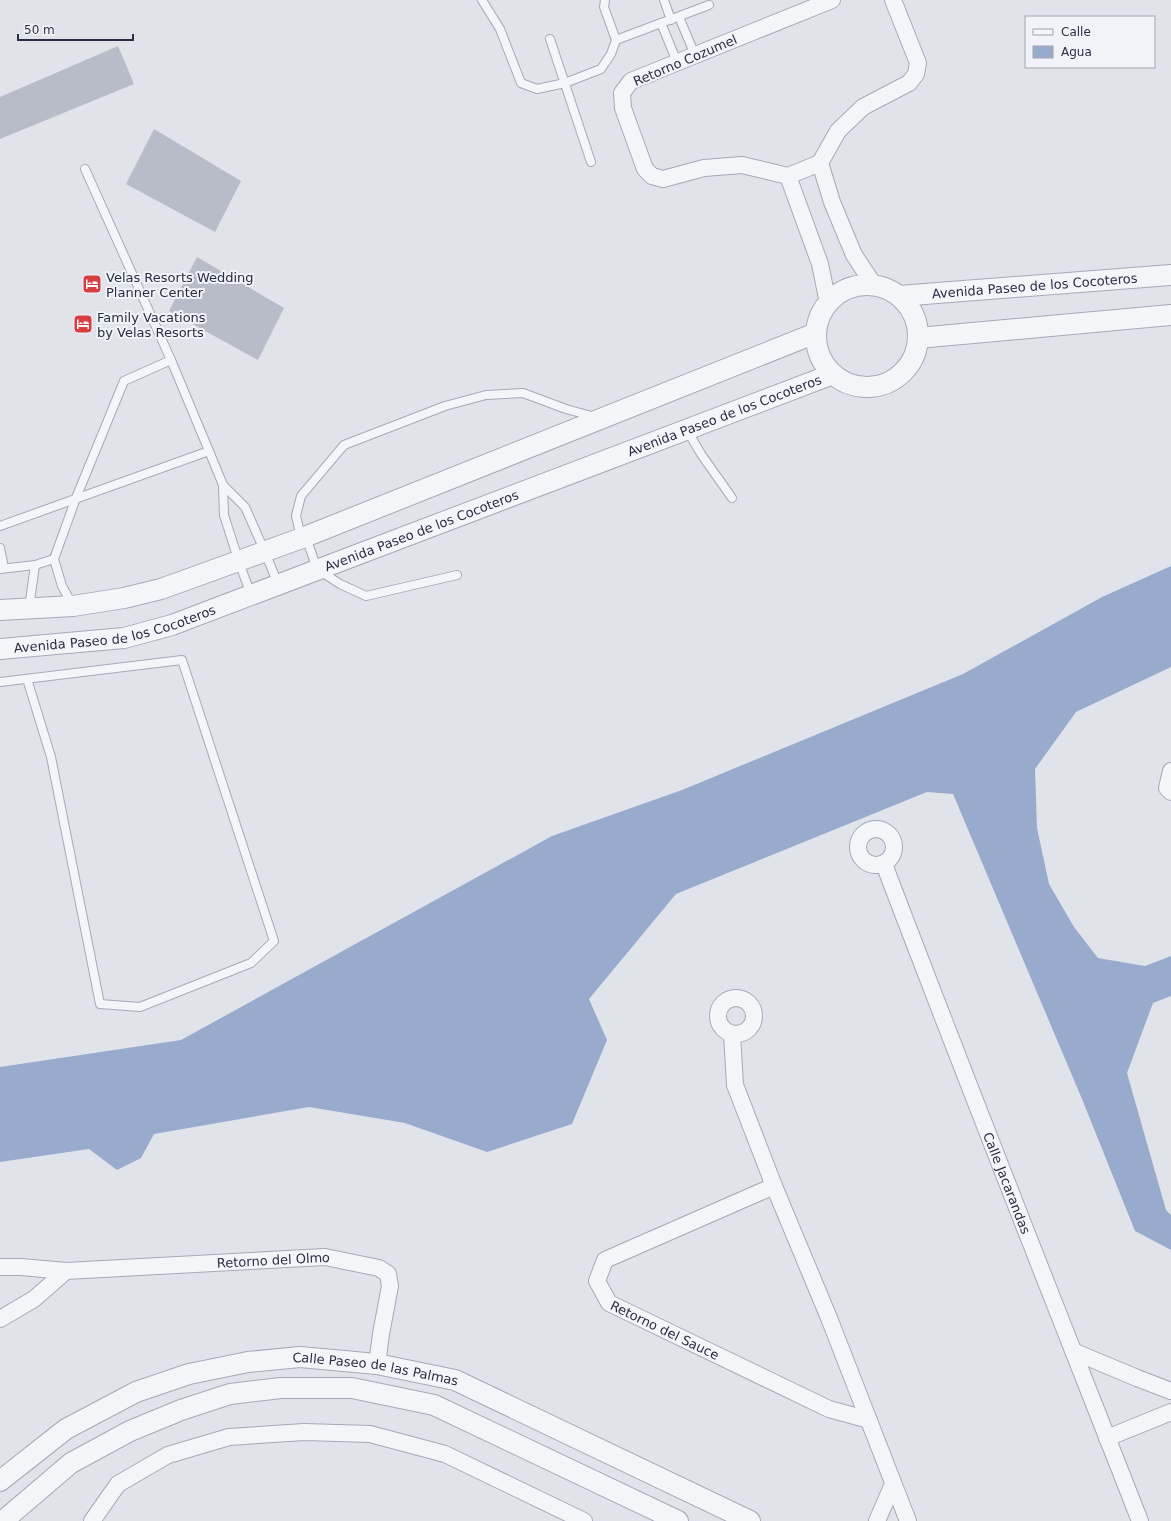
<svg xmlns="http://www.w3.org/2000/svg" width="1171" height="1521" font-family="'DejaVu Sans',sans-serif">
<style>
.water{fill:#99abcd}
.building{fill:#b8bcc9}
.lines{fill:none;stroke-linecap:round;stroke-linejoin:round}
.service-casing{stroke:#a6a9b6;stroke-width:10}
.minor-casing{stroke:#a6a9b6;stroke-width:18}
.tertiary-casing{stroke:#a6a9b6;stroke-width:22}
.service{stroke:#f4f5f9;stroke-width:8}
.minor{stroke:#f4f5f9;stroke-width:16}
.tertiary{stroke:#f4f5f9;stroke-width:20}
.labels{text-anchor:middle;stroke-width:4;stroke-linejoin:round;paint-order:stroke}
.street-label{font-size:13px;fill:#282e44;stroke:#f1f3f8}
.poi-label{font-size:13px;fill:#282e44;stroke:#f1f3f8;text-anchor:start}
</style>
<rect width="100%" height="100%" fill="#e1e3eb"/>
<!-- water -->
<polygon class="water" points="1171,566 1171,667 1076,712 1035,769 1037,828 1049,884 1074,927 1098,958 1145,966 1171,956 1171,996 1153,1003 1127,1073 1166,1210 1171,1215 1171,1250 1135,1231 1082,1099 953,794 927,792 676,894 589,999 607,1040 572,1124 487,1152 405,1123 309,1107 154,1134 141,1158 117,1170 89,1149 0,1162 0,1067 181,1040 552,836 682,790 963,674 1102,597"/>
<!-- building -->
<g class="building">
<polygon points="118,46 134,84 0,139 0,97"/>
<polygon points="154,129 241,181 215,232 126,184"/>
<polygon points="197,257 284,308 258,360 169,311"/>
</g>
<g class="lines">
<defs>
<g id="service">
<polyline points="482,0 500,29 521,83 537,89 565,83 601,69 611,54 616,40 709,5"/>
<polyline points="605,0 604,7 616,40"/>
<polyline points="664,0 671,20"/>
<polyline points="679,17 695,55"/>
<polyline points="661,23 677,62"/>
<polyline points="550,39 591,162"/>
<polyline points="85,169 171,360 209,451 223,485 224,515 239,562 251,595"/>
<polyline points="687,430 701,454 732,498"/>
<polyline points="223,485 245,507 265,552 278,584"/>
<polyline points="0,526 209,451"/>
<polyline points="301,537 296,516 301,496 344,445 445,406 486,395 523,393 566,409 595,417"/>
<polyline points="306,537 317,569 340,584 366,596 457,575"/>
<polyline points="0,548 4,568"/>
<polyline points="0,569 35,565 54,559"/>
<polyline points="73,606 62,586 54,559 76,498 124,381 171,360"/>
<polyline points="29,608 35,565"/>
<polyline points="0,682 182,660 274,941 251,963 140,1007 100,1004 51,757 27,679"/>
</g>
<g id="minor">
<polyline points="832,0 631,81 622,93 623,108 645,169 652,176 663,179 704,168 742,165 788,176 820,163 838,131 863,107 909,83 916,74 918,63 893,0"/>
<polyline points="820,163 832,202 854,255 874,285"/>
<polyline points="788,176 820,264 828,303"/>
<polyline points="1171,771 1167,788 1171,792"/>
<circle cx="876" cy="847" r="18"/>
<path id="s1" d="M884 864C967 1083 1054 1302 1140 1521"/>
<circle cx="736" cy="1016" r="18"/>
<polyline points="732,1034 735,1085 774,1186 829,1318 908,1521"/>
<path id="s2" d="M774 1186 605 1260 597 1281 609 1303 829 1409 869 1420"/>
<path id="s3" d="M0 1267H21L66 1271 325 1257 379 1268 388 1274 390 1286 381 1334 377 1364"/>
<polyline points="0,1319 34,1299 66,1271"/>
<polyline points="1075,1352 1137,1378 1171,1391"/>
<polyline points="1107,1438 1171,1412"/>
<polyline points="92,1521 118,1484 168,1455 229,1437 304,1432 370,1434 445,1454 584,1521"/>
<polyline points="877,1521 893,1484"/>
</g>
<g id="tertiary">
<circle cx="867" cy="336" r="51"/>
<path id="s4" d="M899 296 1171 275"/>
<polyline points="918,338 1171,315"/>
<polyline points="0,610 73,606 124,598 161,589 302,538 816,333"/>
<path id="s5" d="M0 649 124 638 172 625 833 374"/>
<path id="s6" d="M0 1481 66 1429 136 1392 189 1374 248 1362 300 1357 377 1364 455 1380 750 1521"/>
<polyline points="3,1521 71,1463 130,1431 181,1410 230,1394 281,1388 352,1388 434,1405 678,1521"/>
</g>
</defs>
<!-- service casing -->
<use href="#service" class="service-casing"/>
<!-- minor casing -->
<use href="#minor" class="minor-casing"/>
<!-- tertiary casing -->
<use href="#tertiary" class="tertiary-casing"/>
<!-- service -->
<use href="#service" class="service"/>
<!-- minor -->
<use href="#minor" class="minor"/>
<!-- tertiary -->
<use href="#tertiary" class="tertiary"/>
</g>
<!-- icons -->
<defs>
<symbol id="hotel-square" viewBox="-11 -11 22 22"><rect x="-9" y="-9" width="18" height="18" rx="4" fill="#d93d3f" stroke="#f1f3f8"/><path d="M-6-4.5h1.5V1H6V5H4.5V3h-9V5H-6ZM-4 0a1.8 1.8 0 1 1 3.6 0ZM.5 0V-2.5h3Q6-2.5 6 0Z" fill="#fff"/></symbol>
</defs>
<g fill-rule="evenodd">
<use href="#hotel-square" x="81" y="273" width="22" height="22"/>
<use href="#hotel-square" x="72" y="313" width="22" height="22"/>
</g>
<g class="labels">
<!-- street labels -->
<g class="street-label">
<text transform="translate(685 60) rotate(-23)" y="5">Retorno Cozumel</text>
<text dy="5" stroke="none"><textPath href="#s4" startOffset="136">Avenida Paseo de los Cocoteros</textPath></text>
<text dy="5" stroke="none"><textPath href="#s5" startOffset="765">Avenida Paseo de los Cocoteros</textPath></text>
<text dy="5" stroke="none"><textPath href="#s5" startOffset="441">Avenida Paseo de los Cocoteros</textPath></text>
<text dy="5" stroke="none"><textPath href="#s5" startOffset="117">Avenida Paseo de los Cocoteros</textPath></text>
<text dy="5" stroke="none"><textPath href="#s1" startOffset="342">Calle Jacarandas</textPath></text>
<text dy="5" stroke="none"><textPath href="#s3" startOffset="274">Retorno del Olmo</textPath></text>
<text dy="5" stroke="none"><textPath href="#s2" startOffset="294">Retorno del Sauce</textPath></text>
<text dy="5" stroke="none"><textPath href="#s6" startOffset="408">Calle Paseo de las Palmas</textPath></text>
</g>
<!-- poi labels -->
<g class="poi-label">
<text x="106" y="282">Velas Resorts Wedding<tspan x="106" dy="15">Planner Center</tspan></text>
<text x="97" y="322">Family Vacations<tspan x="97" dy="15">by Velas Resorts</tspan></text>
</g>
</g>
<!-- legend -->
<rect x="1025" y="16" width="130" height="52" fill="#f1f3f8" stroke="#a1a4b0"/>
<rect x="1033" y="29" width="20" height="6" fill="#f4f5f9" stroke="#a1a4b0"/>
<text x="1061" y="36" font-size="12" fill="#282e44">Calle</text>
<rect x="1033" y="46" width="20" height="12" fill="#99abcd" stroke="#a1a4b0"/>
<text x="1061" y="56" font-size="12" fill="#282e44">Agua</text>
<!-- scale -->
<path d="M18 34v6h115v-6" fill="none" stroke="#282e44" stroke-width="2"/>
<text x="24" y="34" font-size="12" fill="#282e44" stroke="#f1f3f8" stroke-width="3" paint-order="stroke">50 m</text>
</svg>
